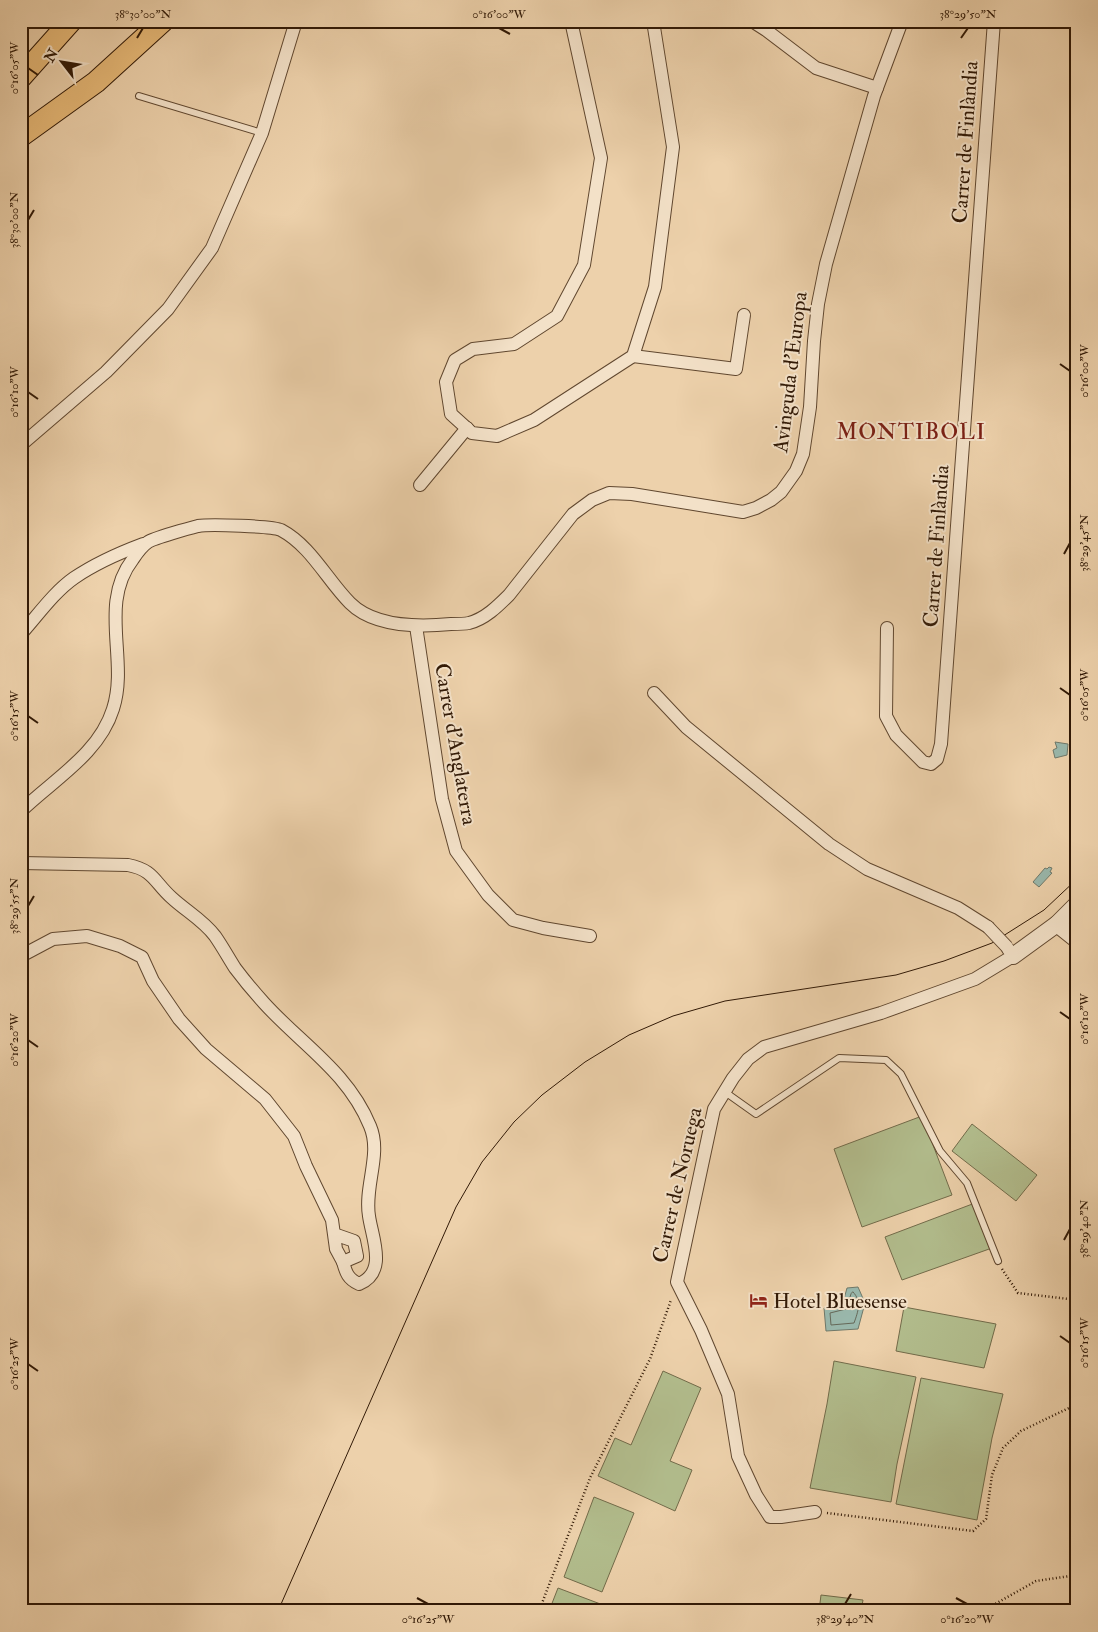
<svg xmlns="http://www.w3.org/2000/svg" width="1098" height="1632" font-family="'IM FELL Double Pica',serif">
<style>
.green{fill:#b2bd8d;stroke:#726b4a}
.water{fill:#99b7ab;stroke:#6f7869}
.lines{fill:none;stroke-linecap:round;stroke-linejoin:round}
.shore{stroke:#656858;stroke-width:1}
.service-casing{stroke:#60472f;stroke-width:8}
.minor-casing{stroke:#60472f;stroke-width:14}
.tertiary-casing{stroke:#60472f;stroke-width:18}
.trunk-casing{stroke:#311906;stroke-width:23}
.path{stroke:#311906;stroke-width:2.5;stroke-dasharray:1 2.5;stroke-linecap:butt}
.service{stroke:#f3e1c8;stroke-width:6}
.minor{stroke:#f3e1c8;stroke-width:12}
.tertiary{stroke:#f3e1c8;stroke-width:16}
.trunk{stroke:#e6b876;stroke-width:21}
.tram{stroke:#311906;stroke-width:1}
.minor-bridge-casing{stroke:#60472f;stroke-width:14;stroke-linecap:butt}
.minor-bridge{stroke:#f3e1c8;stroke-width:12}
.ticks{fill:none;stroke:#311906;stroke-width:2}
.labels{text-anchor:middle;stroke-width:4;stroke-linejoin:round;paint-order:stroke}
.street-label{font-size:21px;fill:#311906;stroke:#f3e1c8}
.poi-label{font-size:21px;fill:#311906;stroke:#f3e1c8;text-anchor:start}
.neighbourhood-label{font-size:22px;letter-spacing:1px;fill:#7a1f14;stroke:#f3e1c8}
.neatline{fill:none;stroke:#311906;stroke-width:2}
.ticks-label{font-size:12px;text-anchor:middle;fill:#311906}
</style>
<rect width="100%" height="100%" fill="#edd1ab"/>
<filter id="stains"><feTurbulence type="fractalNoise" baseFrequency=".004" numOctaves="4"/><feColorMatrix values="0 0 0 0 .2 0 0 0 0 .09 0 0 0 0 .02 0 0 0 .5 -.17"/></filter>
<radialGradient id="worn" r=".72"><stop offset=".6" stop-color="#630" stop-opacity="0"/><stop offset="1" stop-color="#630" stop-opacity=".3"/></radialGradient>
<!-- green -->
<g class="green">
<polygon points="922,1116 952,1195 862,1227 834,1149"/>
<polygon points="972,1124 1037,1175 1016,1201 952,1151"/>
<polygon points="975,1203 992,1248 902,1280 885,1237"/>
<polygon points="904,1307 996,1324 984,1368 896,1351"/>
<polygon points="834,1361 916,1377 897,1464 891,1502 810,1488 827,1404"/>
<polygon points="663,1371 701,1388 670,1461 692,1470 675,1511 598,1476 615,1438 631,1445"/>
<polygon points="921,1378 1003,1394 992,1438 977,1520 896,1504"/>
<polygon points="594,1497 634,1513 602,1592 564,1577"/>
<polygon points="558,1588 619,1611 549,1611"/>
<polygon points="821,1595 863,1600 861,1611 819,1611"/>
</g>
<!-- water -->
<g class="water">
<polygon points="1055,742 1068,744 1067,755 1055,758 1053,750 1057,748"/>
<polygon points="1049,867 1052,868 1050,872 1052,873 1039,887 1033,882 1045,868 1047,869"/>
<polygon points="858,1287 865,1303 858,1329 826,1331 824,1308 842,1306 847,1288"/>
</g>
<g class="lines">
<!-- shore -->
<path class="shore" d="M853 1292C862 1301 858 1312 854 1323L831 1325 830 1313 846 1309 851 1294Z"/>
<defs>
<g id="service">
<polyline points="139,96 262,133"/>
<polyline points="725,1092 756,1114 839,1058 886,1060 901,1074 940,1151 967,1183 998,1261"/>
</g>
<g id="minor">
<polyline points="571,21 601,158 584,265 557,316 514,344 473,349 455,360 446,382 451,414 472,433 497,436 534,420 633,356 655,287 673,147 653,21"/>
<polyline points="752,21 766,30 816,68 877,88"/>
<polyline points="633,356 736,369 744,315"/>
<polyline points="21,445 106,372 168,309 212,248 262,133 296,21"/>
<polyline points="420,485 467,428"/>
<polyline points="416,626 442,799 456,851 488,895 513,920 543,928 590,936"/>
<polyline points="887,628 886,716 896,735 923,762 931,764 937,759 941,744 994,21"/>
<path d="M21 634C38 615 54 592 74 578 96 563 119 553 143 544"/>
<polyline points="654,693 686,727 829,844 867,869 958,908 988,927"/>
<path d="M21 811C54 779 99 754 113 709 129 660 98 604 133 559 137 553 142 546 148 542 154 538 190 528 198 526 209 524 273 526 281 530 311 546 327 580 350 603 374 627 420 627 451 624 457 624 464 624 469 623 485 619 498 606 509 595L573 514 592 500 609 493 632 494 743 512 756 508 771 500 781 492 796 471 803 454 810 407 814 341 818 304 826 264 874 96 902 21"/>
<path d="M21 863 128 865C154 870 154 882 172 898 186 911 203 920 215 936 222 946 228 957 235 968 244 980 254 992 264 1003 301 1044 348 1072 370 1126 382 1154 364 1186 369 1216 372 1238 388 1272 359 1284 348 1279 346 1273 343 1262"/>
<polyline points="21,956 53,939 87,936 120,946 142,957 153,981 179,1019 206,1049 265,1099 294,1136 306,1166 332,1220 336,1249 343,1262 357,1256 354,1241 334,1234"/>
<polyline points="815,1512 781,1517 770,1517 756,1495 738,1456 728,1394 701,1330 677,1282 714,1109 733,1078 748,1059 764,1047 881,1013 975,979 1013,956 1008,949"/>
</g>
<g id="tertiary">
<polyline points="1057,924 1077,940"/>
<polyline points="1013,956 1057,924 1077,904"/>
</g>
<g id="trunk">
<polyline points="21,77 71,21"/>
<polyline points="21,136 96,82 163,21"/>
</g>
</defs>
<!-- service casing -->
<use href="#service" class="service-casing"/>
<!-- minor casing -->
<use href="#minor" class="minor-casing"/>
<!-- tertiary casing -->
<use href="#tertiary" class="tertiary-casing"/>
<!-- trunk casing -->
<use href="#trunk" class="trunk-casing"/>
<!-- path -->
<g class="path">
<polyline points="1002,1269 1018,1293 1077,1300"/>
<polyline points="827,1513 973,1531 986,1519 992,1475 1003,1448 1021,1431 1069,1408 1077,1403"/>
<polyline points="539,1611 590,1478 650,1359 671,1300"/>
<polyline points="988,1611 995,1604 1036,1581 1077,1575"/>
</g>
<!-- service -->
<use href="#service" class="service"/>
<!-- minor -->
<use href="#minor" class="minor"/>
<!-- tertiary -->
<use href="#tertiary" class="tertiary"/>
<!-- trunk -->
<use href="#trunk" class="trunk"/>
<!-- tram -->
<polyline class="tram" points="278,1611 456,1207 482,1162 514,1122 542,1095 585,1062 629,1035 673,1016 725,1001 896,975 944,961 992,943 1044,910 1077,879"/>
<defs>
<polyline id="minor-bridge" points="988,927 1007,947"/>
</defs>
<!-- minor-bridge casing -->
<use href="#minor-bridge" class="minor-bridge-casing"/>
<!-- minor-bridge -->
<use href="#minor-bridge" class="minor-bridge"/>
</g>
<!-- ticks -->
<path class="ticks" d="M499 28 510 34M137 38 143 28M961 38 968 28M28 68 38 75M28 220 34 210M1060 364 1070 371M28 392 38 399M1064 554 1070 543M1060 688 1070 695M28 716 38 723M28 906 34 896M1060 1012 1070 1019M28 1040 38 1047M1064 1240 1070 1229M1060 1336 1070 1343M28 1364 38 1371M417 1598 428 1604M956 1598 967 1604M845 1604 851 1594"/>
<!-- icons -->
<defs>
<symbol id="hotel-bare" viewBox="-9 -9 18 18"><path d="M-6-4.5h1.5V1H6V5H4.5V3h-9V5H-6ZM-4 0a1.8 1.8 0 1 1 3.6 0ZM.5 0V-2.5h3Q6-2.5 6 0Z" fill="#8f2418" stroke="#f3e1c8" stroke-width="2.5" paint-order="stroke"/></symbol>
</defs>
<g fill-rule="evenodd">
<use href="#hotel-bare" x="746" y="1288" width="25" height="25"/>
</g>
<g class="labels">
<!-- street labels -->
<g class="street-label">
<text transform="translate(965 142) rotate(-86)" y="7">Carrer de Finlàndia</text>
<text transform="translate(790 372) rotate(-83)" y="7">Avinguda d'Europa</text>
<text transform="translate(936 546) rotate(-86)" y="7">Carrer de Finlàndia</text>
<text transform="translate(456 744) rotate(80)" y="7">Carrer d'Anglaterra</text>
<text transform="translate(677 1185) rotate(-77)" y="7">Carrer de Noruega</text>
</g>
<!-- poi labels -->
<g class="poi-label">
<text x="773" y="1308">Hotel Bluesense</text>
</g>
<!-- neighbourhood labels -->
<g class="neighbourhood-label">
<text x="911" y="439">MONTIBOLI</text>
</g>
</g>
<!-- margin -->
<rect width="1098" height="1632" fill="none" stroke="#edd1ab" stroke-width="55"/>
<!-- north arrow -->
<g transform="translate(62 62) rotate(301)" stroke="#f3e1c8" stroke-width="4" paint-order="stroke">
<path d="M0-4L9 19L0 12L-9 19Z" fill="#311906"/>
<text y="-8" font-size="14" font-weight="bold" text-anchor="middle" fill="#311906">N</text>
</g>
<rect x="28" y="28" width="1042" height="1576" class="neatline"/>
<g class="ticks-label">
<text x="143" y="18">38°30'00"N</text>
<text x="499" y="18">0°16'00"W</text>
<text x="968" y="18">38°29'50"N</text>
<text transform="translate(14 68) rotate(-90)" y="4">0°16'05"W</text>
<text transform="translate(14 220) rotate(-90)" y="4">38°30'00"N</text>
<text transform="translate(1084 371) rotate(-90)" y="4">0°16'00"W</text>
<text transform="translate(14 392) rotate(-90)" y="4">0°16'10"W</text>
<text transform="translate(1084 543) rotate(-90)" y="4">38°29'45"N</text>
<text transform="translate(1084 695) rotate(-90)" y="4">0°16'05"W</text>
<text transform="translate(14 716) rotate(-90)" y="4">0°16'15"W</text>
<text transform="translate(14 906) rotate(-90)" y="4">38°29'55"N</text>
<text transform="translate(1084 1019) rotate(-90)" y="4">0°16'10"W</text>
<text transform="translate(14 1040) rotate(-90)" y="4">0°16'20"W</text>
<text transform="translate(1084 1229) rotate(-90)" y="4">38°29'40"N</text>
<text transform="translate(1084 1343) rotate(-90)" y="4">0°16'15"W</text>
<text transform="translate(14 1364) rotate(-90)" y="4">0°16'25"W</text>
<text x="428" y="1623">0°16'25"W</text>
<text x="845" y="1623">38°29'40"N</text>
<text x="967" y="1623">0°16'20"W</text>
</g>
<rect width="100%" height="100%" filter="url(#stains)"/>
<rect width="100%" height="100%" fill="url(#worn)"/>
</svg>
